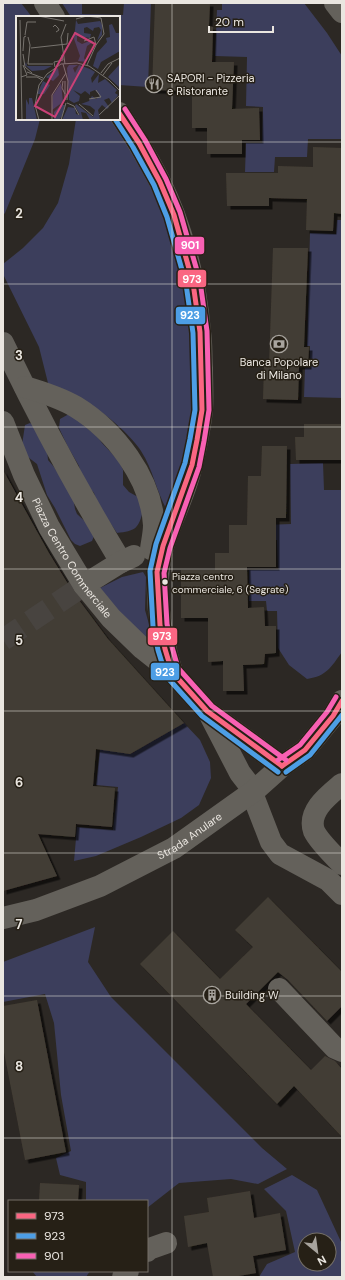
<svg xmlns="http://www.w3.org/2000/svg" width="345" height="1280" font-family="'DM Sans',sans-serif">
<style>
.green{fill:#3c3e5c;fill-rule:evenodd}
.building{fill:#433d34;filter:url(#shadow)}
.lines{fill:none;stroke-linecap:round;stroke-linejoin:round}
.minor-tunnel{stroke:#484440;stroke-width:22;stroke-dasharray:22 11;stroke-linecap:butt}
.minor{stroke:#64615b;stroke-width:22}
.bus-1-casing{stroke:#262016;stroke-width:8}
.bus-2-casing{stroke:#262016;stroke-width:8}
.bus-3-casing{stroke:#262016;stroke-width:8}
.bus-1{stroke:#fa6682;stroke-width:5}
.bus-2{stroke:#4d9ee5;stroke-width:5}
.bus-3{stroke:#f860b3;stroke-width:5}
.grid{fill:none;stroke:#eae6e0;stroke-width:1;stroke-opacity:0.55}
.bus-dot{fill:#eae6e0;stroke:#262016;stroke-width:1.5}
.labels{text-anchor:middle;stroke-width:3;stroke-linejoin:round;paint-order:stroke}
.bus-label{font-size:10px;fill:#eae6e0;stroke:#262016;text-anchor:start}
.poi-label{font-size:11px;fill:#eae6e0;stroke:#262016;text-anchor:start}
.street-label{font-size:11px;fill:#eae6e0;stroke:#262016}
.inset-road{fill:none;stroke:#78746f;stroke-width:1}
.view{fill:#ca4176;fill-opacity:0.15;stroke:#ca4176;stroke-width:2}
.inset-edge{fill:none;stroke:#eae6e0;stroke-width:2}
.grid-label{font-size:13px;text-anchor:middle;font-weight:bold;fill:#eae6e0;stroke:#262016;stroke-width:3;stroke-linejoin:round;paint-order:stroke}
.line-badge{stroke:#262016;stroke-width:1.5}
.badge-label{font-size:11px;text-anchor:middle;font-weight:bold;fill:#fff}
</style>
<defs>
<filter id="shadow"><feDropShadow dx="3.5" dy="3.5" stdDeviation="0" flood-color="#0009"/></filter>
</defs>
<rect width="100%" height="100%" fill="#2c2824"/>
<!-- green -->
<g class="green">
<polygon points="3,3 21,3 32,17 17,17 17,119 40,119 35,139 5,213 3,215"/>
<polygon points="62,3 82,3 82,14 123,15 124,3 151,3 148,87 119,85 119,17 71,17"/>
<polygon points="222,3 304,3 327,33 342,56 342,139 308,139 307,157 275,157 274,172 245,172 246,143 262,143 263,107 246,106 247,57 215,56 217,10 222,10"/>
<path d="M76 119H116L123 129 170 227 191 317 192 419 185 452 167 510C156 491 153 469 141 451 134 439 108 415 96 409 82 401 65 397 50 391L39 347 3 274V264L23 248 43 228 58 203 69 164Z"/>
<polygon points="337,220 342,220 342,398 304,397 305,368 310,367 310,346 307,346 310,233 336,234"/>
<path d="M69 414 78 418 84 426 96 435 102 443 119 461 123 470V485L129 492 138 497 143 510C139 529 135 531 117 533L97 503 94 493 87 485 81 476 79 466 68 447 59 428 60 419Z"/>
<polygon points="30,423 34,425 47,450 48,460 54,467 73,497 75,509 77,514 91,527 94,536 92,541 80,546 75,544 71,540 55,508 47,495 37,464 24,454 22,445 25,425"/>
<path d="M323 463 324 490H342V652C331 667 327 676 307 679L289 665 278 648 277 611H267L266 601H249V570L278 569 277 540H265V525L291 524 290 464Z"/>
<polygon points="143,572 146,577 145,610 156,649 133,630 100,588 122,577"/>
<polygon points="184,723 200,740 210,762 211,778 199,805 181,818 141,837 96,856 74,861 77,827 113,830 118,787 96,785 100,749 130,754"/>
<polygon points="95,927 88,962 111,997 262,1148 287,1169 258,1184 231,1179 179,1183 147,1208 147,1201 86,1201 86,1182 60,1175 56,1158 71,1151 61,1095 54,1023 45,994 3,1002 3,962"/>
<path d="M292 1175 317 1190 342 1244V1277H259L267 1264 295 1252 286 1211 264 1189ZM305 1240H329V1264H305Z"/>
<polygon points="32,1271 90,1271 86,1277 37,1277"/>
</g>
<!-- building -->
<g class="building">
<polygon points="155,3 210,3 209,26 213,27 212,62 234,62 232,109 259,108 260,140 242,140 242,154 207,154 207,128 192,128 192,91 152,90"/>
<polygon points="313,147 342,148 342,214 334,213 333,231 306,230 307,199 269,198 269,206 227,206 226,173 278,173 278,166 313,167"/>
<polygon points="273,248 308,248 304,347 309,347 308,366 299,366 298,400 263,399 264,366 269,366"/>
<polygon points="304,424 342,424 342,460 296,460 295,437 304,437"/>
<polygon points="262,446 287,446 286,518 276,518 276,567 247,567 248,608 264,607 265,626 276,626 276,653 265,654 264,664 243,665 244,691 223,691 223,661 208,662 208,618 181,618 181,570 215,570 215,553 229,553 229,525 247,525 248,476 261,476"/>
<polygon points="3,470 49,553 73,592 108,639 184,723 130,754 96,749 93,786 115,788 112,827 76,824 75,837 38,834 57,876 3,891"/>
<polygon points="268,897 342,972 342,1006 327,1021 288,980 278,972 246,1004 311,1070 325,1056 335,1061 342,1069 342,1137 294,1086 277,1104 140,964 173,931 220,979 253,947 235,930"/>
<polygon points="37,1000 66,1152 25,1160 3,1047 3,1006"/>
<polygon points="40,1183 79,1185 78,1201 39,1201"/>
<polygon points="250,1191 254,1218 280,1213 286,1250 253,1256 256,1273 233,1277 213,1277 207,1243 188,1247 184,1216 209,1212 207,1198"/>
</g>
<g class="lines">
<!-- minor-tunnel -->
<polyline class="minor-tunnel" points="3,640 84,585"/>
<!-- minor -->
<g class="minor">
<polyline points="45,3 54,17"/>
<polyline points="335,3 342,12"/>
<path d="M119 113C134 135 147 157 159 180 182 225 196 282 200 332 202 344 201 356 202 368 202 382 203 396 202 410 200 428 196 447 192 464 186 493 171 519 163 547 152 586 160 634 172 672"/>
<path d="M3 343C39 418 78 491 121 562"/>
<path d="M25 387C42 392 61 398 76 407 115 431 151 478 154 525 154 533 152 541 151 549"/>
<path id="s1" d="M3 422 24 475 49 527 84 585 111 618 143 649 172 672 207 711 282 766"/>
<polyline points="84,585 121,562 134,556"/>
<polyline points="211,717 240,773 254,791"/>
<path d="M342 784C329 795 307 811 314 831 318 840 335 857 342 864"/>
<polyline points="252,793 271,842 280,854 328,880 342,894"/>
<path id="s2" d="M3 918 36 910 100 886 174 848 254 791 282 766 305 750 333 716 342 701"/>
<polyline points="279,989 335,1048 342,1051"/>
<polyline points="147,1251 149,1249 166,1243"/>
<polyline points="123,1277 128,1271"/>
</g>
<defs>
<g id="bus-1">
<polyline points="119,113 139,143 160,182 174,215 193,283 200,332 202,410 197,440 192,465 163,546 157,572 160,625 165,649 172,672 207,711 282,766"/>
<polyline points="282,766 305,750 333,716 342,701"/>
</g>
<g id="bus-2">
<polyline points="115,119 133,147 154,185 167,217 186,284 193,333 195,410 190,439 185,463 156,544 150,571 153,626 158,650 166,676 202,716 278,772"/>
<polyline points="286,772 310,755 342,715"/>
</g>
<g id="bus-3">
<polyline points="125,109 145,140 166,179 180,212 200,281 207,331 209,410 204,441 199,467 170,548 164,573 167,624 172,647 178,668 212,706 286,760"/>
<polyline points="278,760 300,745 327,712 336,697"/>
</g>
</defs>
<!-- bus-1 casing -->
<use href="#bus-1" class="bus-1-casing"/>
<!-- bus-2 casing -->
<use href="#bus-2" class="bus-2-casing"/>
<!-- bus-3 casing -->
<use href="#bus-3" class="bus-3-casing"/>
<!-- bus-1 -->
<use href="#bus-1" class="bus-1"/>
<!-- bus-2 -->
<use href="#bus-2" class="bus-2"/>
<!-- bus-3 -->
<use href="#bus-3" class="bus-3"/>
</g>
<!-- grid -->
<path class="grid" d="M172 3V1277M3 142H342M3 284H342M3 427H342M3 569H342M3 711H342M3 853H342M3 996H342M3 1138H342"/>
<!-- icons -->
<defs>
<symbol id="restaurant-ring" viewBox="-11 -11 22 22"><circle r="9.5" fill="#262016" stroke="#a8a49e" stroke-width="1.5"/><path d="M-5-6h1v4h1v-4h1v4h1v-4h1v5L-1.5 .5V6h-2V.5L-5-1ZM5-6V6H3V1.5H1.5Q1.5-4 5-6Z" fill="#a8a49e"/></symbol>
<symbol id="bank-ring" viewBox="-11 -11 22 22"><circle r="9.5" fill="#262016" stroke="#a8a49e" stroke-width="1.5"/><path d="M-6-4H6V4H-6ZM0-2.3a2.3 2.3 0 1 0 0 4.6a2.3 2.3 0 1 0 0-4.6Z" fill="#a8a49e"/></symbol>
<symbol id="building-ring" viewBox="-11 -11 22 22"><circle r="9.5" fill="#262016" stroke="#a8a49e" stroke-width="1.5"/><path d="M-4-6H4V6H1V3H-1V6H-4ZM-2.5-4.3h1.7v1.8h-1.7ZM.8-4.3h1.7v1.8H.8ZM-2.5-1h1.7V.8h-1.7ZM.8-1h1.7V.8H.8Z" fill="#a8a49e"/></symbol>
</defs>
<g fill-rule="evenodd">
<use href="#restaurant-ring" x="144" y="74" width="20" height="20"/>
<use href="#bank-ring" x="269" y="334" width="20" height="20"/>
<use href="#building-ring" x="202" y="985" width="20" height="20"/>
</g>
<!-- markers -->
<circle class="bus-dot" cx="165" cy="582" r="3.5"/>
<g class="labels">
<!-- bus labels -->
<g class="bus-label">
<text x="172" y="580">Piazza centro<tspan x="172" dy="13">commerciale, 6 (Segrate)</tspan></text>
</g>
<!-- poi labels -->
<g class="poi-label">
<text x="167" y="82">SAPORI - Pizzeria<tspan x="167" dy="13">e Ristorante</tspan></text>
<text x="279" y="366" text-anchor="middle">Banca Popolare<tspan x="279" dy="13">di Milano</tspan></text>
<text x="225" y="999">Building W</text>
</g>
<!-- street labels -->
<g class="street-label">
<text dy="4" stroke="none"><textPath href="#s1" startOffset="153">Piazza Centro Commerciale</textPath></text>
<text dy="4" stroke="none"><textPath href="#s2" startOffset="205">Strada Anulare</textPath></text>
</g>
</g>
<!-- overview -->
<g transform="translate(16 16)">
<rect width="104" height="104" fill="#2c2824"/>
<path d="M60 4 62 8 84 5 86 9V19L81 25 85 14 83 11 78 12 77 15 71 11 68 12V17L75 18 74 22 61 20V25L66 28 76 24 77 26 71 30 68 42 70 46 62 45 64 40 58 23ZM96 8 100 17H103L104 35 85 46 82 53 77 50 81 37 91 26 90 22 94 21 93 9ZM10 46 11 50H36L28 54 16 55 9 49ZM104 48V72L92 61ZM53 49H62L57 52 59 57 63 49 74 53 79 56 75 62 76 67 83 58 82 67 89 63 101 74 99 77 102 79 96 87 93 82 88 84 93 91 91 93 86 89 82 94 84 104H74L70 97 65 96 67 104H46L52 91 59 92 60 98 64 99 59 90 60 88 77 101 79 94 74 90 65 88 73 85 76 80 80 83 84 80 79 74 74 76V79L69 75 65 78 57 74 64 80 63 85 58 87 53 84 51 52ZM42 52 43 59 37 65 30 61ZM27 65 34 69 28 78H21ZM45 67 47 86 36 94 37 79ZM13 82H16L21 104H10V83L13 89ZM45 89H49L46 100 43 104H38V96Z" fill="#3c3e5c"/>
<path class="inset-road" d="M22 0 48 5M0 2V24M60 3 71 0 85 2 88 18 80 29M4 4 6 104M37 11 39 9 42 12 43 14 40 16M9 19 11 6H20M12 21 14 29 12 48H37M68 25 78 21 80 29 71 49M0 26V46M15 32 51 28 52 17M7 35 8 21 10 20M7 38 9 51 16 57M47 48 52 65 51 84M49 48 45 21 50 8M39 51 38 46 47 44 46 39M11 56 27 62M85 57 92 48 104 42M87 59 96 47M5 61 11 59 7 49M10 61H21L26 64M47 65 46 72 49 78M73 83 85 81 80 74M49 84V65M51 87 58 90 63 99M63 88 77 100M83 99 104 79M23 104 19 89 23 69 31 58 45 48 61 47 73 50 93 64 104 75M36 104V79L50 57M45 104 50 87"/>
<path class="view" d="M59 17 79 28 39 101 19 90Z"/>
<rect width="104" height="104" class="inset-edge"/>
</g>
<g class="grid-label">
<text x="19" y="218">2</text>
<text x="19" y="360">3</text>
<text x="19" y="502">4</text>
<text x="19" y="645">5</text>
<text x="19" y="787">6</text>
<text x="19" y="929">7</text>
<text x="19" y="1071">8</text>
</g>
<g class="line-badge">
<rect x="174" y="236" width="31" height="19" rx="4" fill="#f860b3"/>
<rect x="177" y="269" width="30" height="19" rx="4" fill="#fa6682"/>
<rect x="175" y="306" width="31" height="19" rx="4" fill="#4d9ee5"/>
<rect x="147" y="627" width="31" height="19" rx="4" fill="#fa6682"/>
<rect x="150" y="662" width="30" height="19" rx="4" fill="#4d9ee5"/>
</g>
<g class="badge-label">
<text x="190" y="249">901</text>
<text x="192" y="283">973</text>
<text x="190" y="319">923</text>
<text x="162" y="640">973</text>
<text x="165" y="676">923</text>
</g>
<!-- border -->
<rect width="345" height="1280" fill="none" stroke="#eae6e0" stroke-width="8"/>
<!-- legend -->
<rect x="8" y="1200" width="140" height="72" fill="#262016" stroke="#746f67"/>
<rect x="16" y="1213" width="20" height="6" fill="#fa6682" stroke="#746f67"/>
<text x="44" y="1220" font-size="12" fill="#eae6e0">973</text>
<rect x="16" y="1233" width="20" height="6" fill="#4d9ee5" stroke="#746f67"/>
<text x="44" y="1240" font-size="12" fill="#eae6e0">923</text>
<rect x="16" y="1253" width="20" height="6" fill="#f860b3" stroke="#746f67"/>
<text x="44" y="1260" font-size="12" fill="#eae6e0">901</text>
<!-- north arrow -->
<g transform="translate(317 1252) rotate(151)"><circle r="19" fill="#262016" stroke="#746f67"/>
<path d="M0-3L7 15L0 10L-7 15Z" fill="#a8a49e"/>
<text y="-6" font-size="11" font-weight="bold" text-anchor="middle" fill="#eae6e0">N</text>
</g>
<!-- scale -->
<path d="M209 26v6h64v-6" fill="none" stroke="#eae6e0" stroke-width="2"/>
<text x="215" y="26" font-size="12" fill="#eae6e0" stroke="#262016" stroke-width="3" paint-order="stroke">20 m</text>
</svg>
